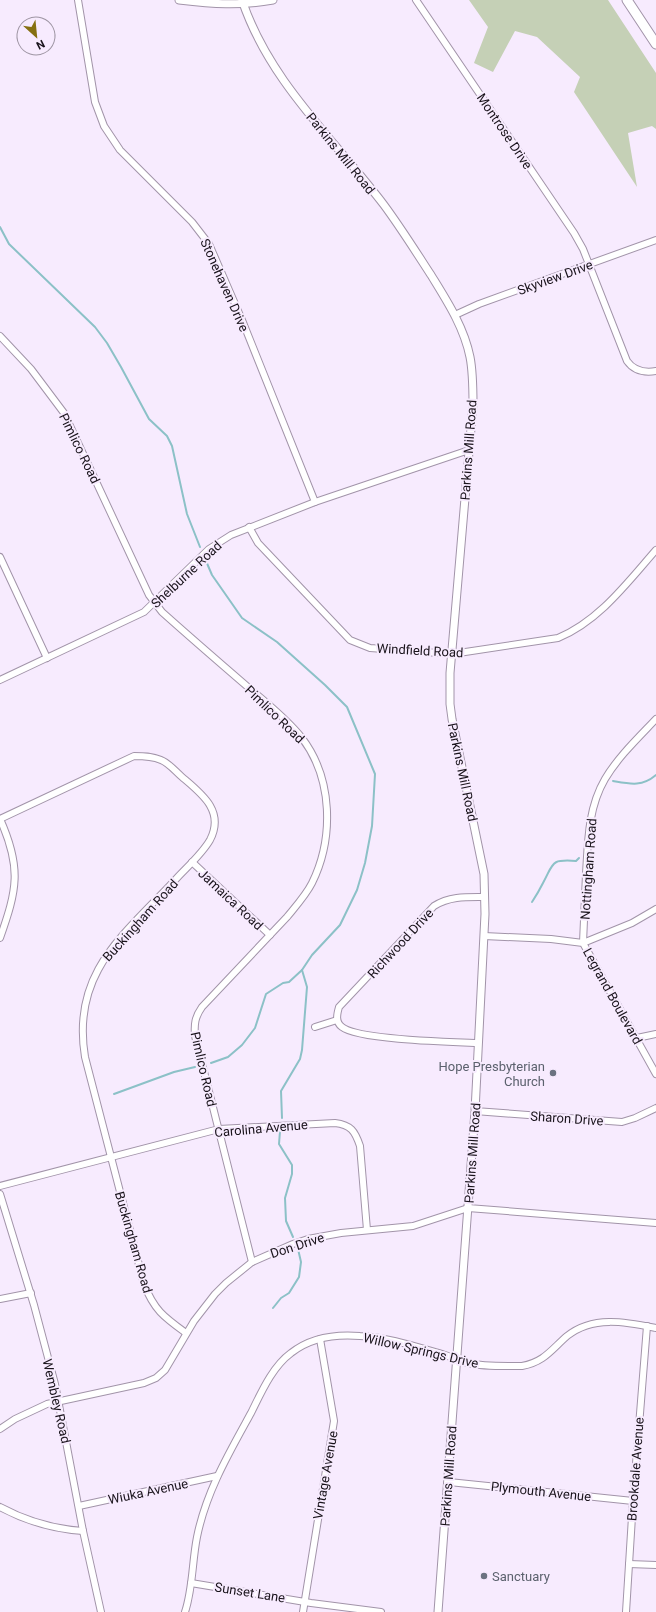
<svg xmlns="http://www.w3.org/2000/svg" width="656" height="1612" font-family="Roboto,sans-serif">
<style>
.green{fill:#c5d0b6}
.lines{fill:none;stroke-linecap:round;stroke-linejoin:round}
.stream{stroke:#8cc1c7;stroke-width:2}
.minor-casing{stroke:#a294a9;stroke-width:8}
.tertiary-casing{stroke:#a294a9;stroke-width:9}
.primary-casing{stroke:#a294a9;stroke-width:11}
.minor{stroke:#fff;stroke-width:6}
.tertiary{stroke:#fff;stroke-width:7}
.primary{stroke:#fff;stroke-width:9}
.worship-dot{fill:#6b7280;stroke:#f7ebfe;stroke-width:1.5}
.labels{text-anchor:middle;stroke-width:4;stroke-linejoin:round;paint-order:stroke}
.street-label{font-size:13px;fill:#19131b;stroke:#f7ebfe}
.worship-label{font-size:13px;fill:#5b616d;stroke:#f7ebfe;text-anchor:end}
</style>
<rect width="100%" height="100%" fill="#f7ebfe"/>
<!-- green -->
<polygon class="green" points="469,0 608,0 656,73 656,129 652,126 628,133 637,187 574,92 580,77 537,37 515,31 493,72 474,63 488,27"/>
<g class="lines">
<!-- stream -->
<g class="stream">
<polyline points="0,227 9,244 95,327 107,343 121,367 149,419 167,436 172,446 187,514 200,547"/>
<polyline points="206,561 212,575 242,618 277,642 325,685 347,707 375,774 372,826 365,863 357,890 340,925 312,955 302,970 289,982 283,983 266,994 255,1028 242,1045 228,1057 211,1063"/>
<path d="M613 781C630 784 642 787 656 775"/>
<path d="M532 902C536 896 540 889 543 883 554 863 550 859 576 861L579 858"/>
<polyline points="114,1094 174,1072 195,1067"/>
<polyline points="282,1118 281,1091 300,1059 302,1050 307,987 302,970"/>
<polyline points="280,1131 279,1144 292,1165 292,1174 285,1198 286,1221 293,1237"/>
<polyline points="273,1308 281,1298 289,1293 299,1277 301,1262 298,1249"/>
</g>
<defs>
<g id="minor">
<polyline points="78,0 95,102 104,126 120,150 192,222 209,244 242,320 315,502"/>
<path d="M416 0 574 233 583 249 627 361C634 371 644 373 656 371"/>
<polyline points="455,315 479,304 656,240"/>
<path d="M0 336 31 369 64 413 149 595 162 612C191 638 220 663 249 688 266 702 289 721 302 738 333 779 334 838 312 883 306 895 296 906 287 917L202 1007C195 1017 194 1024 195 1036L252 1262"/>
<path d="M249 527 258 543 350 640 370 648 452 654 558 638C599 621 627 583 656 550"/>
<polyline points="0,557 47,658"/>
<polyline points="0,680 144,612 209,549 231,535 315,502 469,450"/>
<path d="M656 719C638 738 618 757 605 779 588 808 588 841 586 874 585 897 584 920 583 943L632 923 656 909"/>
<path d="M0 819 134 756C143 756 152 756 161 760 169 763 176 772 182 777 202 794 225 811 210 840 202 854 187 867 176 879 124 935 71 972 85 1057L144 1284C154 1310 164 1317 186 1333"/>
<path d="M0 819C22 868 17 890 0 938"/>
<polyline points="192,862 270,935"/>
<polyline points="484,936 551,939 583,943 656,1074"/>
<polyline points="315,1027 337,1020"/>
<polyline points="637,1038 656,1034"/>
<path d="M478 1043C453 1042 358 1040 342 1027 335 1022 337 1014 339 1007L434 906C450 896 467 897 485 897"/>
<polyline points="475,1111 622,1122 635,1118 656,1108"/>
<path d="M0 1186 219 1129 335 1123C351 1125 355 1131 360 1146L367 1230"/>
<polyline points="0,1194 34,1305 55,1384 83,1531 101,1612"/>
<polyline points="0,1299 31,1293"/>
<polyline points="0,1429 15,1419 47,1404 144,1383 156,1378 165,1370 194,1321 215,1294 226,1283 252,1262 293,1244 308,1239 341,1233 413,1226 468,1208 656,1223"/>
<polyline points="449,1482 633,1501"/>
<polyline points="79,1506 217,1476"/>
<path d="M0 1507C26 1521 53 1529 83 1531"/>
<polyline points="629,1564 656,1565"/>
<polyline points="191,1583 311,1603 381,1612"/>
<path d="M185 1612C193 1588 192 1562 197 1537 206 1492 229 1453 251 1413 261 1393 272 1367 291 1353 310 1338 336 1334 360 1336 388 1337 417 1347 445 1355 452 1357 460 1362 468 1363 485 1367 504 1366 522 1366 544 1362 551 1350 567 1336 593 1315 626 1322 656 1328"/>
<polyline points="303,1612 334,1421 320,1339"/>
<polyline points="626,1612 633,1501 647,1326"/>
</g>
<g id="tertiary">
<path d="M179 0C213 4 239 6 273 0"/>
<path d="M242 0C269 81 333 138 384 205 401 228 416 252 431 275 447 301 464 327 470 357 473 372 473 389 473 405L450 673V704L452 719 484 874 485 914 475 1111 438 1612"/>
</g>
<polyline id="primary" points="627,0 656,44"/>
</defs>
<!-- minor casing -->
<use href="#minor" class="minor-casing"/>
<!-- tertiary casing -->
<use href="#tertiary" class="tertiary-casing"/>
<!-- primary casing -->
<use href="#primary" class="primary-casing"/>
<!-- minor -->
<use href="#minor" class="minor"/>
<!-- tertiary -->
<use href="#tertiary" class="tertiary"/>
<!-- primary -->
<use href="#primary" class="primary"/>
</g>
<!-- markers -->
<g class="worship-dot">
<circle cx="553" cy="1073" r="4"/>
<circle cx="484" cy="1576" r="4"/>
</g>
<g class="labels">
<!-- street labels -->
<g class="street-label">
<text transform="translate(505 131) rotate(56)" y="5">Montrose Drive</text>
<text transform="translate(341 153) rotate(51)" y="5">Parkins Mill Road</text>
<text transform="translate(555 277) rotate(-20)" y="5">Skyview Drive</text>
<text transform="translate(225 285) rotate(66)" y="5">Stonehaven Drive</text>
<text transform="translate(80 448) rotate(64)" y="5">Pimlico Road</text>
<text transform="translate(468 450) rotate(-86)" y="5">Parkins Mill Road</text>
<text transform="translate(186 574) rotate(-43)" y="5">Shelburne Road</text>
<text transform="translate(420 650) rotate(3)" y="5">Windfield Road</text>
<text transform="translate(275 714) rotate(44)" y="5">Pimlico Road</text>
<text transform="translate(463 772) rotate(78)" y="5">Parkins Mill Road</text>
<text transform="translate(588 869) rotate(-86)" y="5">Nottingham Road</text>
<text transform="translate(231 899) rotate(43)" y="5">Jamaica Road</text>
<text transform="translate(140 920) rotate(-48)" y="5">Buckingham Road</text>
<text transform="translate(400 943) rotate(-47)" y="5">Richwood Drive</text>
<text transform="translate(613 996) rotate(61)" y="5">Legrand Boulevard</text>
<text transform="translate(204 1069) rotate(77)" y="5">Pimlico Road</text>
<text transform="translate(567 1118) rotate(4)" y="5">Sharon Drive</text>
<text transform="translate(261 1128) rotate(-5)" y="5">Carolina Avenue</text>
<text transform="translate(472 1153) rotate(-86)" y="5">Parkins Mill Road</text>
<text transform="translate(134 1242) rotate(74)" y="5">Buckingham Road</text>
<text transform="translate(297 1245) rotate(-18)" y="5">Don Drive</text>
<text transform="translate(421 1350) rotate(13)" y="5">Willow Springs Drive</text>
<text transform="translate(57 1401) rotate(77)" y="5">Wembley Road</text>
<text transform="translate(635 1469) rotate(-86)" y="5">Brookdale Avenue</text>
<text transform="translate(325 1475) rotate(-80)" y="5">Vintage Avenue</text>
<text transform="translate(448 1476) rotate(-86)" y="5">Parkins Mill Road</text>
<text transform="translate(148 1491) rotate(-12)" y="5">Wiuka Avenue</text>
<text transform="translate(541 1491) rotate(6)" y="5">Plymouth Avenue</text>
<text transform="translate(250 1592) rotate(9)" y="5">Sunset Lane</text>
</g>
<!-- worship labels -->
<g class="worship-label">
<text x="545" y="1071">Hope Presbyterian<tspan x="545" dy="15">Church</tspan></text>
<text x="492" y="1581" text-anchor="start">Sanctuary</text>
</g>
</g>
<!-- north arrow -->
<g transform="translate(36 36) rotate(153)"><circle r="19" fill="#f7ebfe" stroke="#9e95a3"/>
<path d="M0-3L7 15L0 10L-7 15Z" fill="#867011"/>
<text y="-6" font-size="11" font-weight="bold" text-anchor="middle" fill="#19131b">N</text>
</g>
</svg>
